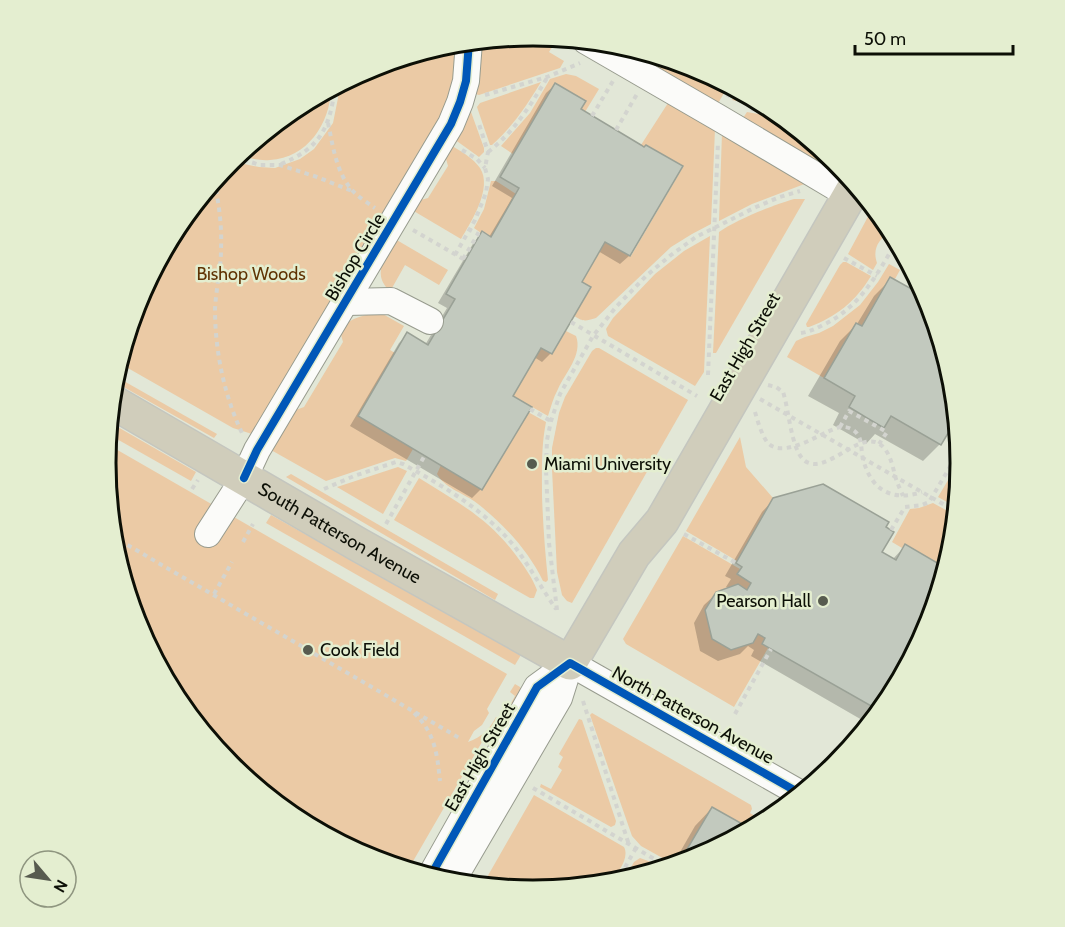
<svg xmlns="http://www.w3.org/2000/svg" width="1065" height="927" font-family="Cabin,sans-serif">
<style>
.green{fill:#ebcaa5}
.shadow{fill:#0003}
.building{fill:#c2c9be;stroke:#9aa196;stroke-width:1.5}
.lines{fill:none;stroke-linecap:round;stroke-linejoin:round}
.minor-casing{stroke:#979b8e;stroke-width:28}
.highway-casing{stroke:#c4c6bf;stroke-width:36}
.path{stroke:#d3d4cf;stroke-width:4;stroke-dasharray:4.5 4.5;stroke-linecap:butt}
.minor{stroke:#fbfbf9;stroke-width:26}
.highway{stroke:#d0cdbb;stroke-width:33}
.cycleway-casing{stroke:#e4eed0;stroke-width:11}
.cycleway{stroke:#0057b8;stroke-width:8}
.poi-dot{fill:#575b4f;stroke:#e4eed0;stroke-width:2}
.labels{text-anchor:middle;stroke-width:5;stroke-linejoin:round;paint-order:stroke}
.street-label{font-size:18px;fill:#0c0f06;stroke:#e4eed0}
.park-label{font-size:18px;fill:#5f3303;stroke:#e4eed0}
.poi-label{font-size:18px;fill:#0c0f06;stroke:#e4eed0;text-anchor:start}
.rim{fill:none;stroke:#0c0f06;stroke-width:3}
</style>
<rect width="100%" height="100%" fill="#e2e7d7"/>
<!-- green -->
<g class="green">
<polygon points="533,36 557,39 549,52 564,61 560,68 479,95 472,93 478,41"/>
<polygon points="460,43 451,102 258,436 233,428 119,363 138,300 177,226 230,161 259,167 275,168 300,159 314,149 333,123 338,98 338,85 369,68 449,44"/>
<polygon points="616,44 654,56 649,64"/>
<polygon points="670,62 675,65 676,62 696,69 728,86 716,107 658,69 661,65 667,68"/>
<polygon points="566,74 576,76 599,89 585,112 581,109 586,101 555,83 513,154 501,146 530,113 550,79"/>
<path d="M541 82C527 105 513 126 492 145H490L478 110 477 107 480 103Z"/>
<path d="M331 89C330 124 307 158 270 160 259 161 249 158 238 155L295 108Z"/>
<polygon points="738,91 770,108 771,109 732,100"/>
<path d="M668 103H670L715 129 711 224 692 234 671 247 596 318C585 321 584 322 574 316L591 288 582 282 605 242 631 256 683 167 646 145 644 147 641 145Z"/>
<polygon points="467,110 471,112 484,148 484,152 479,157 454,139"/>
<polygon points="747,112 782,118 830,157 823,169 741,121"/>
<polygon points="722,133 807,183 752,204 719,221"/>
<path d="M450 145C461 151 473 158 480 168 493 188 471 222 461 239L412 210 417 201 428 198 448 166 445 155Z"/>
<polygon points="491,181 496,181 516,194 491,237 483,231 481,233 474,228 484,209"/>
<path d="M794 199H805L716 353H713L719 232C736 220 773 205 794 199Z"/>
<path d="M875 210 891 232C879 238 872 249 877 263L873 270 848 254 871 211Z"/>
<polygon points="710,236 704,372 695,386 608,336 606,329 613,318 655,274 684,251"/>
<path d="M395 239 448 270 439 285 405 265 392 288 388 289C372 273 386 255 395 239Z"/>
<path d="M843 262H846L871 276C856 301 836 317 809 327H807L806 324 840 265Z"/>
<polygon points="889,264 900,270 895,279 890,277 862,326 856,323 824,378 787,357 796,341 805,337 819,333 833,326 860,305 878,282"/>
<path d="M381 313 404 326 390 350 395 353 358 416 413 449 406 461 395 458 326 481 271 450 289 419 292 418 294 414 293 411 304 407 343 342 340 331C348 318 366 314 381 313Z"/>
<path d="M566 331 576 336C583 355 565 373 558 389 553 398 551 407 548 416L513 396 541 348 552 354Z"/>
<polygon points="596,348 599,348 688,400 572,603 567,601 562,595 557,572 552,469 552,448 559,413 565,397 592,351"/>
<polygon points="115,376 217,434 214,438 113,381"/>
<path d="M528 412 546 422C541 447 542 471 542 496 543 524 545 552 548 580L546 582 543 581C528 550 501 521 474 501 462 493 444 487 437 474L441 465 482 489Z"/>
<polygon points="109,422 196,472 191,481 108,434"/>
<polygon points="740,437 746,467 773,498 737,561 686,531"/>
<path d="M107 444 507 674 487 709 489 713 482 725 474 731 468 742C482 737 489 730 496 717L502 720 515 696 510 692 515 684 520 687 523 692 501 743 486 735 408 870 369 858 295 819 230 766 177 701 137 627 113 547 105 463Z"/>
<polygon points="960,460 960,464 956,507 938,497"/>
<polygon points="398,467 407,471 383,514 337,487"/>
<polygon points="291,474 498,594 495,600 286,477"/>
<path d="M419 478C457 502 487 517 515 554 524 566 532 577 537 590L534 598H530L394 520Z"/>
<polygon points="933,503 955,515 952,547 946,568 905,544 902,548 892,542 910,509 919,508"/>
<polygon points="271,515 521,655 515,665 266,523"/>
<polygon points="683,536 740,569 737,574 751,583 747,590 738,584 716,592 705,610 712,639 731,650 753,643 758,634 765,638 762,644 768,648 734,707 626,644 623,639"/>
<polygon points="592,713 751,805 752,809 750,813 765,822 747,831 744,829 745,826 712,807 681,860 683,862 675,865 641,846 632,836 590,715"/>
<polygon points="579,719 582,720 616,821 615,825 611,827 540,787 541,784 551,789 562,770 558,767 563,757 559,754"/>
<path d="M534 795 624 847C630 858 617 874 610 883L532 891 482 886Z"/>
<polygon points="640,858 651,862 661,869 624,880 634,862"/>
</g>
<!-- shadow -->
<g class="shadow">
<polygon points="555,85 579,110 629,256 620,264 598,251 580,282 551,353 542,362 534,357 511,396 481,489 472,498 350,426 399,343 408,334 425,345 447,308 438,303 474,242 483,233 489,237 512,198 492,186 546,93"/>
<polygon points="901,250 908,263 897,257"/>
<polygon points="915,277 928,300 952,380 955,417 940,444 923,461 875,434 866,444 833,425 839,413 808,396 840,341 857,324 874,296 891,279 908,289"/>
<polygon points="774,499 884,528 880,553 892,560 905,546 945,569 927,627 888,701 869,724 751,656 754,650 748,646 740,654 718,661 700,651 694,623 704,605 717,593 730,589 726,587 731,579 725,576 762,512"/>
<polygon points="712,808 746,832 696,859 672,866 695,826"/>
</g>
<!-- building -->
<g class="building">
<polygon points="555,83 586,101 581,109 641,145 644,147 646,145 683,166 630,256 605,242 582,282 591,287 552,354 541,348 513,396 532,407 482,490 358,416 407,332 428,345 455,299 446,294 482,231 491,237 519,188 500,177"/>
<polygon points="890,277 926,297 952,380 956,420 941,445 891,416 884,428 867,418 849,407 855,396 824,378 856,323 862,326"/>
<polygon points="918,282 926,297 913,290"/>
<polygon points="823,484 889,522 886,527 894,532 882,552 896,560 905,544 946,568 927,627 888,701 880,711 762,644 765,638 758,634 753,643 731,650 712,639 705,610 716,592 738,584 747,590 751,583 737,574 742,567 736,563 773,498"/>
<polygon points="712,807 746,826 744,829 747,831 696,859 683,862 680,861"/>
</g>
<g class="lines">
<defs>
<g id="minor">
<polyline points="586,41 719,118 837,188"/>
<polyline points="346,302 391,301 430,321"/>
<polyline points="208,534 244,478 257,450 451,124 460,102 466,81 469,42"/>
<polyline points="570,663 801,794"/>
<polyline points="430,877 537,687 570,663"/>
<polyline points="451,883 559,698 570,663"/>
</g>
<g id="highway">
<path id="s1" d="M111 401 359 545 570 663 634 554 662 521 855 186"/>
</g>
</defs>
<!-- minor casing -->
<use href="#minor" class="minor-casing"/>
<!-- highway casing -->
<use href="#highway" class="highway-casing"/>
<!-- path -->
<g class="path">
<polyline points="485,95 547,77 580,63"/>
<polyline points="727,97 732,88"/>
<polyline points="751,109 777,113"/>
<polyline points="592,116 613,81"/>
<path d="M328 123C333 146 336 172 352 190 358 197 368 203 375 208"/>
<polyline points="616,130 637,94"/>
<polyline points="462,150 477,159 485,168"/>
<path d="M488 152C514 132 530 106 547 78"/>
<polyline points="235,157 260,165 280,165 317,177 352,191"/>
<path d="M281 164C320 148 330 128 335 87"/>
<path d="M214 181C219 203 222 226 221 249 221 269 216 289 215 309 215 351 224 395 242 433"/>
<polyline points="413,230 465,260"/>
<polyline points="892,249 904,256"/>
<polyline points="455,255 475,220 486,193 488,179 485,168 488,152 478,121"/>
<polyline points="844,258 877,276"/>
<polyline points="463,259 478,234 470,230"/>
<polyline points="571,322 697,396"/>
<path d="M801 333C809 332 815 329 823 325 859 308 877 275 896 242"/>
<polyline points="708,375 718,142"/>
<path d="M768 385 776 387 783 392C789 409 791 451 805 461 828 477 864 422 885 449 892 459 893 469 896 479 898 485 901 491 903 496"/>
<polyline points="760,399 955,511"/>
<polyline points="530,409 551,421"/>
<path d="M755 412C758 422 761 433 767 442 780 458 812 439 827 432 834 429 841 425 849 428 864 434 860 447 863 459 871 490 892 502 922 492"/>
<polyline points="840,427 849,411 887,432 879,444"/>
<polyline points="192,489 198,480"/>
<path d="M324 489 354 476 396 462 403 464C443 486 485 510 515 547 530 567 542 589 556 609"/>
<polyline points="386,524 425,455"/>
<polyline points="891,530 905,507 922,505 929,502 959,452"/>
<polyline points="684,534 736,563"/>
<polyline points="112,536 461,739"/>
<polyline points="243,542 253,524"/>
<polyline points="214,594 232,562"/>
<polyline points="557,610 549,543 546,469 547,440 551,421 560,394 593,336 616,307 646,276 671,255 696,237 756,207 780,197 800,191"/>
<polyline points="583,701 629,845"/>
<path d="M414 713C435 733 437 753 440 781"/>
<polyline points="735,714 771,649"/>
<polyline points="533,788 668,867"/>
<polyline points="616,883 636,848"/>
</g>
<!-- minor -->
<use href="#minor" class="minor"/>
<!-- highway -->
<use href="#highway" class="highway"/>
<defs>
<g id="cycleway">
<polyline points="244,478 257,450 451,124 460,102 466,81 469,42"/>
<polyline points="430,877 537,687 570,663 801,794"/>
</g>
</defs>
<!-- cycleway casing -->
<use href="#cycleway" class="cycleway-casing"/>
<!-- cycleway -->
<use href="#cycleway" class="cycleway"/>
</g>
<!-- markers -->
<g class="poi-dot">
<circle cx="532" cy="464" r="6"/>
<circle cx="823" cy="601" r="6"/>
<circle cx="308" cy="650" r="6"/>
</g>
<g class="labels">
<!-- street labels -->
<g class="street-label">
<text transform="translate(355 257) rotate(-59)" y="6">Bishop Circle</text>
<text transform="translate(745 347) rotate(-60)" y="6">East High Street</text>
<text dy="6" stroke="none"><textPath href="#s1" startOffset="264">South Patterson Avenue</textPath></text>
<text transform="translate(693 715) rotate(29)" y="6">North Patterson Avenue</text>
<text transform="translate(480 757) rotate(-60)" y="6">East High Street</text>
</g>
<!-- park labels -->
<g class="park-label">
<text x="251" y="280">Bishop Woods</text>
</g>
<!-- poi labels -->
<g class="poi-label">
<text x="544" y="470">Miami University</text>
<text x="811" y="607" text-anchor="end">Pearson Hall</text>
<text x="320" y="656">Cook Field</text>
</g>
</g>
<!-- crop -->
<path d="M0 0H1065V927H0ZM116 463a417 417 0 1 1 834 0a417 417 0 1 1-834 0Z" fill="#e4eed0" fill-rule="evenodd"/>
<path class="rim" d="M116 463a417 417 0 1 1 834 0a417 417 0 1 1-834 0Z"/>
<!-- north arrow -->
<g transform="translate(48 879) rotate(119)"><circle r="28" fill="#e4eed0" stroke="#8e957f" stroke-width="1.5"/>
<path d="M0-4.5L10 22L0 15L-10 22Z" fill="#575b4f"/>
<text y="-9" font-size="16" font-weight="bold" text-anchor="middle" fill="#0c0f06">N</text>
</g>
<!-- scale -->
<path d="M855 45v9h158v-9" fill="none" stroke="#0c0f06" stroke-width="3"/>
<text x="864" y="45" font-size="18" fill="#0c0f06" stroke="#e4eed0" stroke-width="4.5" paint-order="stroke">50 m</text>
</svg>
